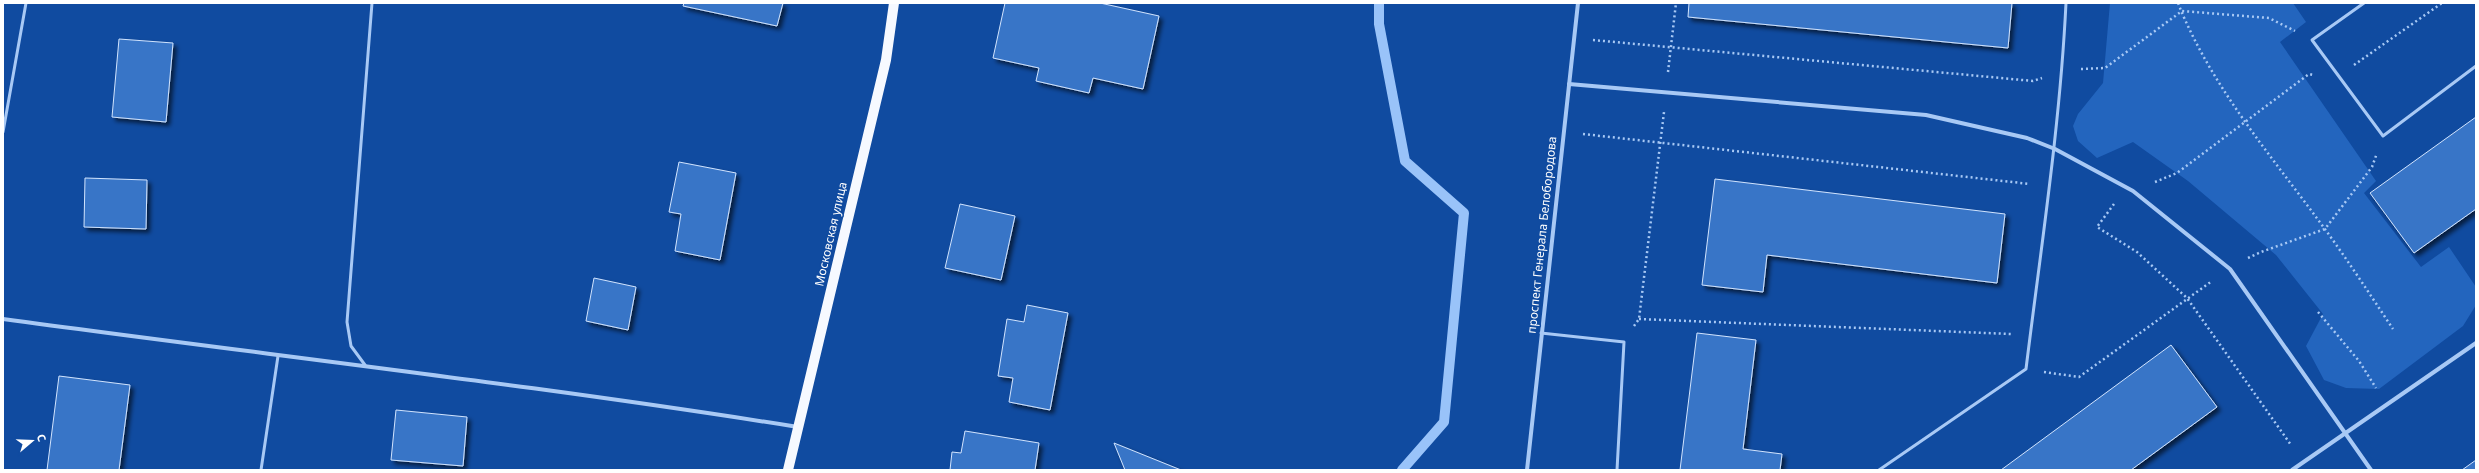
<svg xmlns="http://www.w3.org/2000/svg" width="2479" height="473" font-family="'Noto Sans',sans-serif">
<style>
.green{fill:#2365be}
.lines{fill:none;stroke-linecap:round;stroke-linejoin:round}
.stream{stroke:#99c3f9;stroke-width:10}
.building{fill:#3975c7;stroke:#d1e4fe;filter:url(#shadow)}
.path{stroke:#a8c9f5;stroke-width:2.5;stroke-dasharray:2 3;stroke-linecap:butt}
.lane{stroke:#a8c9f5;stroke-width:3}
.street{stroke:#a8c9f5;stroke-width:4}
.primary{stroke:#f6f9ff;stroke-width:10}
.labels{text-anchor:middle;stroke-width:3;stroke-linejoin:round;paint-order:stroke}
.street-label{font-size:12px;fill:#fff;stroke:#104ba0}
</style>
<defs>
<filter id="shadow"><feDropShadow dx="3.5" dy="3.5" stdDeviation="2" flood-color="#0009"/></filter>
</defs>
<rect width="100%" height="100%" fill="#104ba0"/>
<!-- green -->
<polygon class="green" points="2110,3 2293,3 2306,22 2280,42 2376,181 2364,193 2421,267 2449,247 2476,287 2476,305 2463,326 2379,389 2346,388 2324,380 2306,346 2323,314 2276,255 2188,181 2133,142 2097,158 2078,141 2073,126 2078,114 2103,83"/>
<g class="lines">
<!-- stream -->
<polyline class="stream" points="1379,3 1379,24 1405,161 1464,213 1444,422 1402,470"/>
</g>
<!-- building -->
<g class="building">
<polygon points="684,3 783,3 777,26 683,6"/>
<polygon points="1005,3 1100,3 1159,16 1143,89 1093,78 1089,93 1036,81 1039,68 993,58"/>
<polygon points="1689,3 2012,3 2008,48 1688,17"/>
<polygon points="119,39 173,43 166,122 112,117"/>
<polygon points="2476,117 2476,209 2414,253 2370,193"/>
<polygon points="679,162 736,173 720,260 675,251 681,214 669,212"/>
<polygon points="85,178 147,180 146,229 84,227"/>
<polygon points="1715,179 2005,214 1997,283 1767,255 1763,292 1702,285"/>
<polygon points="960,204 1015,216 1001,280 945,268"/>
<polygon points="594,278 636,287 628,330 586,321"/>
<polygon points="1027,305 1068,313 1050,410 1009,402 1013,378 998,376 1007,319 1024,322"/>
<polygon points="1697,333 1756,340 1743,449 1782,454 1780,470 1680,470"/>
<polygon points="2171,345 2217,407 2131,470 2001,470"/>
<polygon points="59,376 130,385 119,470 47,470"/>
<polygon points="396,410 467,417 463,466 391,460"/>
<polygon points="965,431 1039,443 1035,470 950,470 952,452 961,453"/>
<polygon points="1114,443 1181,470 1125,470"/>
<polygon points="2476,460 2476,470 2462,470"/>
</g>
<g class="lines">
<!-- path -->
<g class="path">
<path d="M2178 3C2210 84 2268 152 2319 221 2345 256 2369 293 2393 329"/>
<polyline points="1593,40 2033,81 2042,78"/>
<polyline points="2354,65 2442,3"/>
<polyline points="2081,69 2105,68 2182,11 2269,18 2295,31"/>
<polyline points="1668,72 1676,3"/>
<polyline points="1583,134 2030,184"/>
<polyline points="2155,182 2177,173 2309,74 2313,75"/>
<polyline points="2114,204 2097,227 2137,252 2187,298 2291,445"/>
<polyline points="2248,258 2261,252 2325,229 2372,167 2377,153"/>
<polyline points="2318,312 2359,361 2376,388"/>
<polyline points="1639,319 2011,334"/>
<polyline points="1634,326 1639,319 1664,112"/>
<polyline points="2044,372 2079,377 2212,281"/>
</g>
<!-- lane -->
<g class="lane">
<polyline points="2364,3 2312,40 2383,136 2476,66"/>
<polyline points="3,132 26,3"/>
<polyline points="1541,333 1624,342 1617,470"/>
<polyline points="365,365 351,346 347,322 372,3"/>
<polyline points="261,470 278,356"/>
<path d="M1879 470 2026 369C2041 247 2060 126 2066 3"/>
</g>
<!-- street -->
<g class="street">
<polyline points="1569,84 1926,115 2027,138 2055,149 2133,191 2230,269 2371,470"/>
<path d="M3 319C268 355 534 385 798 427"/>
<polyline points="1527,470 1578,3"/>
<polyline points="2292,470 2476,343"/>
</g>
<!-- primary -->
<polyline class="primary" points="788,470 886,60 894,3"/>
</g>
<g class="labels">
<!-- street labels -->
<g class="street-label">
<text transform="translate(831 234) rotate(-77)" y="4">Московская улица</text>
<text transform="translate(1542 235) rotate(-84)" y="4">проспект Генерала Белобородова</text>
</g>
</g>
<!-- border -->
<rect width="2479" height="473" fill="none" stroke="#ffffff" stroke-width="8"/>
<!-- north arrow -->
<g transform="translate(32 441) rotate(71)" stroke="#104ba0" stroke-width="3" paint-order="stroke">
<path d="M0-3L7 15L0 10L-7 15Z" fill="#ffffff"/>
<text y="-6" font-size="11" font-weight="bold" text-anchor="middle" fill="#ffffff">С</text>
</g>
</svg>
